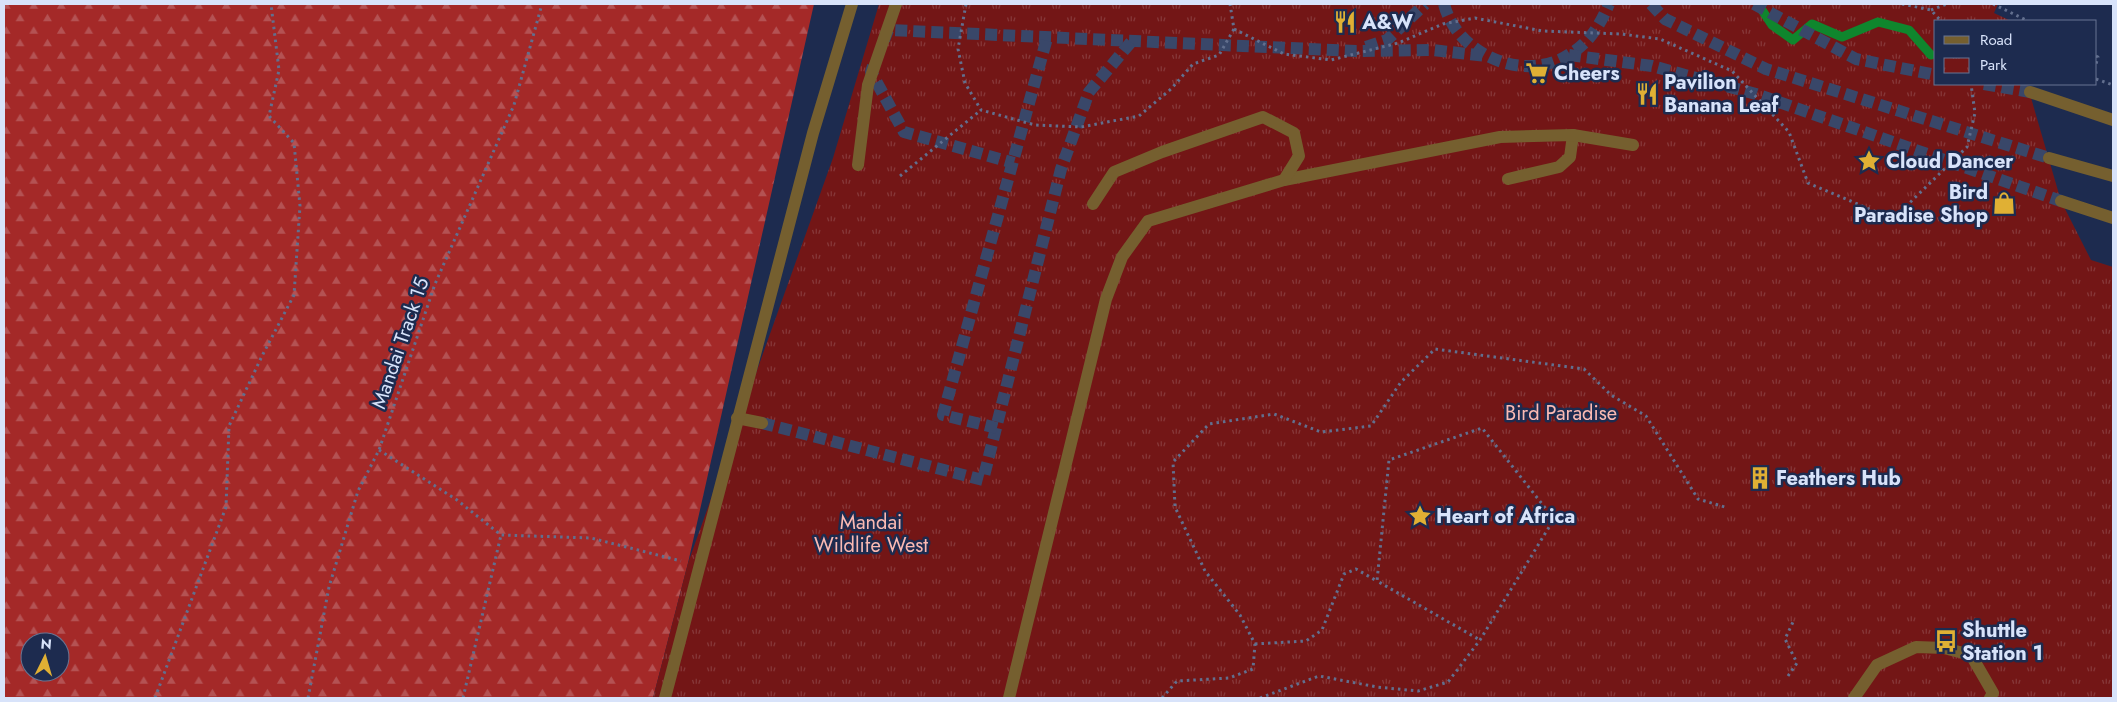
<svg xmlns="http://www.w3.org/2000/svg" width="2117" height="702" font-family="Jost,sans-serif">
<style>
.forest{fill:url(#forest-firs);fill-rule:evenodd}
.park{fill:url(#park-tufts)}
.lines{fill:none;stroke-linecap:round;stroke-linejoin:round}
.stream{stroke:#0f862d;stroke-width:9}
.minor-tunnel{stroke:#394769;stroke-width:12;stroke-dasharray:12 6;stroke-linecap:butt}
.path{stroke:#626f8e;stroke-width:3;stroke-dasharray:2.5 4;stroke-linecap:butt}
.minor{stroke:#755f2f;stroke-width:12}
.labels{text-anchor:middle;stroke-width:5;stroke-linejoin:round;paint-order:stroke}
.poi-label{font-size:20px;font-weight:bold;fill:#d8e3fa;stroke:#1d2b4f;text-anchor:start}
.street-label{font-size:20px;fill:#d8e3fa;stroke:#1d2b4f}
.park-label{font-size:20px;fill:#fbbab3;stroke:#1d2b4f}
</style>
<defs>
<pattern id="forest-firs" width="22" height="20" patternUnits="userSpaceOnUse" patternTransform="scale(1.25)"><rect width="22" height="20" fill="#a42928"/><path d="M5 1l3.5 6h-7zM16 11l3.5 6h-7z" fill="#b45253"/></pattern>
<pattern id="park-tufts" width="24" height="20" patternUnits="userSpaceOnUse" patternTransform="scale(1.25)"><rect width="24" height="20" fill="#731616"/><path d="M3 7l-1-3M5 7V3M7 7l1-3M15 17l-1-3M17 17v-4M19 17l1-3" fill="none" stroke="#863839"/></pattern>
</defs>
<rect width="100%" height="100%" fill="#1d2b4f"/>
<!-- forest -->
<path class="forest" d="M4 4H814L688 563 653 698H4ZM30 642H60V672H30Z"/>
<!-- park -->
<polygon class="park" points="879,4 1998,4 1994,13 2011,21 1936,21 1936,84 2027,84 2061,201 2091,260 2113,267 2113,698 653,698 688,563 833,158"/>
<g class="lines">
<!-- stream -->
<polyline class="stream" points="1758,4 1772,25 1793,40 1812,24 1842,37 1878,22 1909,30 1931,55"/>
<!-- minor-tunnel -->
<g class="minor-tunnel">
<path d="M1444 4C1457 55 1525 84 1570 54 1590 42 1600 25 1609 4"/>
<polyline points="1651,4 1665,19 1766,69 2049,158"/>
<polyline points="1754,4 1856,59 1936,75"/>
<polyline points="884,40 888,30 1356,51 1432,50 1486,56"/>
<polyline points="1366,47 1387,40 1425,4"/>
<polyline points="1569,55 1652,66 1756,94 2061,201"/>
<polyline points="873,66 871,72 904,132 1014,163"/>
<polyline points="1984,84 2030,92"/>
<polyline points="762,423 983,480 1061,169 1089,92 1131,42"/>
<polyline points="997,428 943,415 1047,38"/>
</g>
<!-- path -->
<g class="path">
<polyline points="966,4 958,49 965,83 981,110 1035,125 1081,127 1139,116 1171,89 1193,64 1219,55 1234,29 1230,4"/>
<polyline points="1902,4 1931,10 1941,21"/>
<polyline points="1993,4 2028,21"/>
<polyline points="1931,10 1947,4"/>
<polyline points="1234,29 1284,54 1331,60 1398,43 1443,24 1475,18 1542,31 1621,34 1660,39 1732,71 1789,132 1808,183 1893,219 1967,147 1975,113 1971,84"/>
<polyline points="2096,56 2098,57 2096,64"/>
<polyline points="2096,79 2113,85"/>
<polyline points="900,176 981,110"/>
<polyline points="379,450 457,500 501,535 591,538 681,561"/>
<polyline points="1255,644 1306,641 1322,630 1344,574 1356,569 1377,581"/>
<polyline points="1788,676 1797,663 1785,639 1793,622"/>
<polyline points="155,698 226,507 229,426 262,356 294,295 300,206 294,143 269,116 279,70 271,4"/>
<polyline points="308,698 329,587 358,491 379,450 435,284 514,105 542,4"/>
<polyline points="463,698 501,535"/>
<polyline points="1162,698 1177,681 1229,678 1253,669 1255,644 1240,615 1205,571 1175,507 1173,462 1209,424 1274,414 1321,432 1371,426 1401,382 1435,349 1584,369 1611,395 1646,416 1698,499 1728,508"/>
<polyline points="1260,698 1319,676 1377,687 1418,691 1448,682 1480,640 1554,519 1482,428 1389,460 1377,581 1480,640"/>
</g>
<!-- minor -->
<g class="minor">
<polyline points="2030,92 2113,120"/>
<polyline points="2049,158 2113,176"/>
<polyline points="858,165 868,85 896,4"/>
<polyline points="1508,179 1559,167 1570,157 1573,135"/>
<polyline points="1284,180 1500,137 1573,135 1633,145"/>
<polyline points="2061,201 2113,218"/>
<polyline points="737,418 762,423"/>
<polyline points="665,698 813,133 852,4"/>
<polyline points="1009,698 1106,299 1122,257 1148,221 1284,180 1299,156 1294,133 1263,117 1162,152 1114,172 1093,204"/>
<polyline points="1854,698 1877,665 1916,647 1944,648 1971,655 1993,693 1990,698"/>
</g>
</g>
<!-- icons -->
<defs>
<symbol id="restaurant-bare" viewBox="-9 -9 18 18"><path d="M-5-6h1v4h1v-4h1v4h1v-4h1v5L-1.5 .5V6h-2V.5L-5-1ZM5-6V6H3V1.5H1.5Q1.5-4 5-6Z" fill="#e0b034" stroke="#1d2b4f" stroke-width="2.5" paint-order="stroke"/></symbol>
<symbol id="supermarket-bare" viewBox="-9 -9 18 18"><path d="M-6-5.5h2.5l.6 2H6L4.5 2H-2.5L-4.4-4H-6ZM-1.5 3.2a1.3 1.3 0 1 0 .1 0ZM3 3.2a1.3 1.3 0 1 0 .1 0Z" fill="#e0b034" stroke="#1d2b4f" stroke-width="2.5" paint-order="stroke"/></symbol>
<symbol id="sight-bare" viewBox="-9 -9 18 18"><path d="M0-6L1.8-2.2L6-1.7L2.9 1.2L3.7 5.4L0 3.3L-3.7 5.4L-2.9 1.2L-6-1.7L-1.8-2.2Z" fill="#e0b034" stroke="#1d2b4f" stroke-width="2.5" paint-order="stroke"/></symbol>
<symbol id="shop-bare" viewBox="-9 -9 18 18"><path d="M-5-2.5h2.3a2.7 3.5 0 0 1 5.4 0H5L5.5 6h-11ZM-1.5-2.5h3a1.5 2.3 0 0 0-3 0Z" fill="#e0b034" stroke="#1d2b4f" stroke-width="2.5" paint-order="stroke"/></symbol>
<symbol id="building-bare" viewBox="-9 -9 18 18"><path d="M-4-6H4V6H1V3H-1V6H-4ZM-2.5-4.3h1.7v1.8h-1.7ZM.8-4.3h1.7v1.8H.8ZM-2.5-1h1.7V.8h-1.7ZM.8-1h1.7V.8H.8Z" fill="#e0b034" stroke="#1d2b4f" stroke-width="2.5" paint-order="stroke"/></symbol>
<symbol id="bus-bare" viewBox="-9 -9 18 18"><path d="M-5-6H5V4H4V6H2V4H-2V6H-4V4H-5ZM-3.5-4V0h7V-4ZM-3.5 1.2v1.5H-2V1.2ZM2 1.2v1.5H3.5V1.2Z" fill="#e0b034" stroke="#1d2b4f" stroke-width="2.5" paint-order="stroke"/></symbol>
</defs>
<g fill-rule="evenodd">
<use href="#restaurant-bare" x="1329" y="6" width="32" height="32"/>
<use href="#supermarket-bare" x="1521" y="57" width="32" height="32"/>
<use href="#restaurant-bare" x="1631" y="78" width="32" height="32"/>
<use href="#sight-bare" x="1853" y="145" width="32" height="32"/>
<use href="#shop-bare" x="1988" y="187" width="32" height="32"/>
<use href="#building-bare" x="1744" y="462" width="32" height="32"/>
<use href="#sight-bare" x="1404" y="500" width="32" height="32"/>
<use href="#bus-bare" x="1930" y="625" width="32" height="32"/>
</g>
<g class="labels">
<!-- poi labels -->
<g class="poi-label">
<text x="1362" y="29">A&amp;W</text>
<text x="1554" y="80">Cheers</text>
<text x="1664" y="89">Pavilion<tspan x="1664" dy="23">Banana Leaf</tspan></text>
<text x="1886" y="168">Cloud Dancer</text>
<text x="1988" y="199" text-anchor="end">Bird<tspan x="1988" dy="23">Paradise Shop</tspan></text>
<text x="1776" y="485">Feathers Hub</text>
<text x="1436" y="523">Heart of Africa</text>
<text x="1962" y="637">Shuttle<tspan x="1962" dy="23">Station 1</tspan></text>
</g>
<!-- street labels -->
<g class="street-label">
<text transform="translate(400 343) rotate(-71)" y="7">Mandai Track 15</text>
</g>
<!-- park labels -->
<g class="park-label">
<text x="1561" y="420">Bird Paradise</text>
<text x="871" y="529">Mandai<tspan x="871" dy="23">Wildlife West</tspan></text>
</g>
</g>
<!-- border -->
<rect width="2117" height="702" fill="none" stroke="#d8e3fa" stroke-width="10"/>
<!-- legend -->
<rect x="1934" y="20" width="162" height="65" fill="#1d2b4f" stroke="#687593"/>
<rect x="1944" y="36" width="25" height="8" fill="#755f2f" stroke="#687593"/>
<text x="1980" y="45" font-size="15" fill="#d8e3fa">Road</text>
<rect x="1944" y="58" width="25" height="15" fill="url(#park-tufts)" stroke="#687593"/>
<text x="1980" y="70" font-size="15" fill="#d8e3fa">Park</text>
<!-- north arrow -->
<g transform="translate(45 657) rotate(5)"><circle r="24" fill="#1d2b4f" stroke="#687593"/>
<path d="M0-4L9 19L0 12L-9 19Z" fill="#e0b034"/>
<text y="-8" font-size="14" font-weight="bold" text-anchor="middle" fill="#d8e3fa">N</text>
</g>
</svg>
